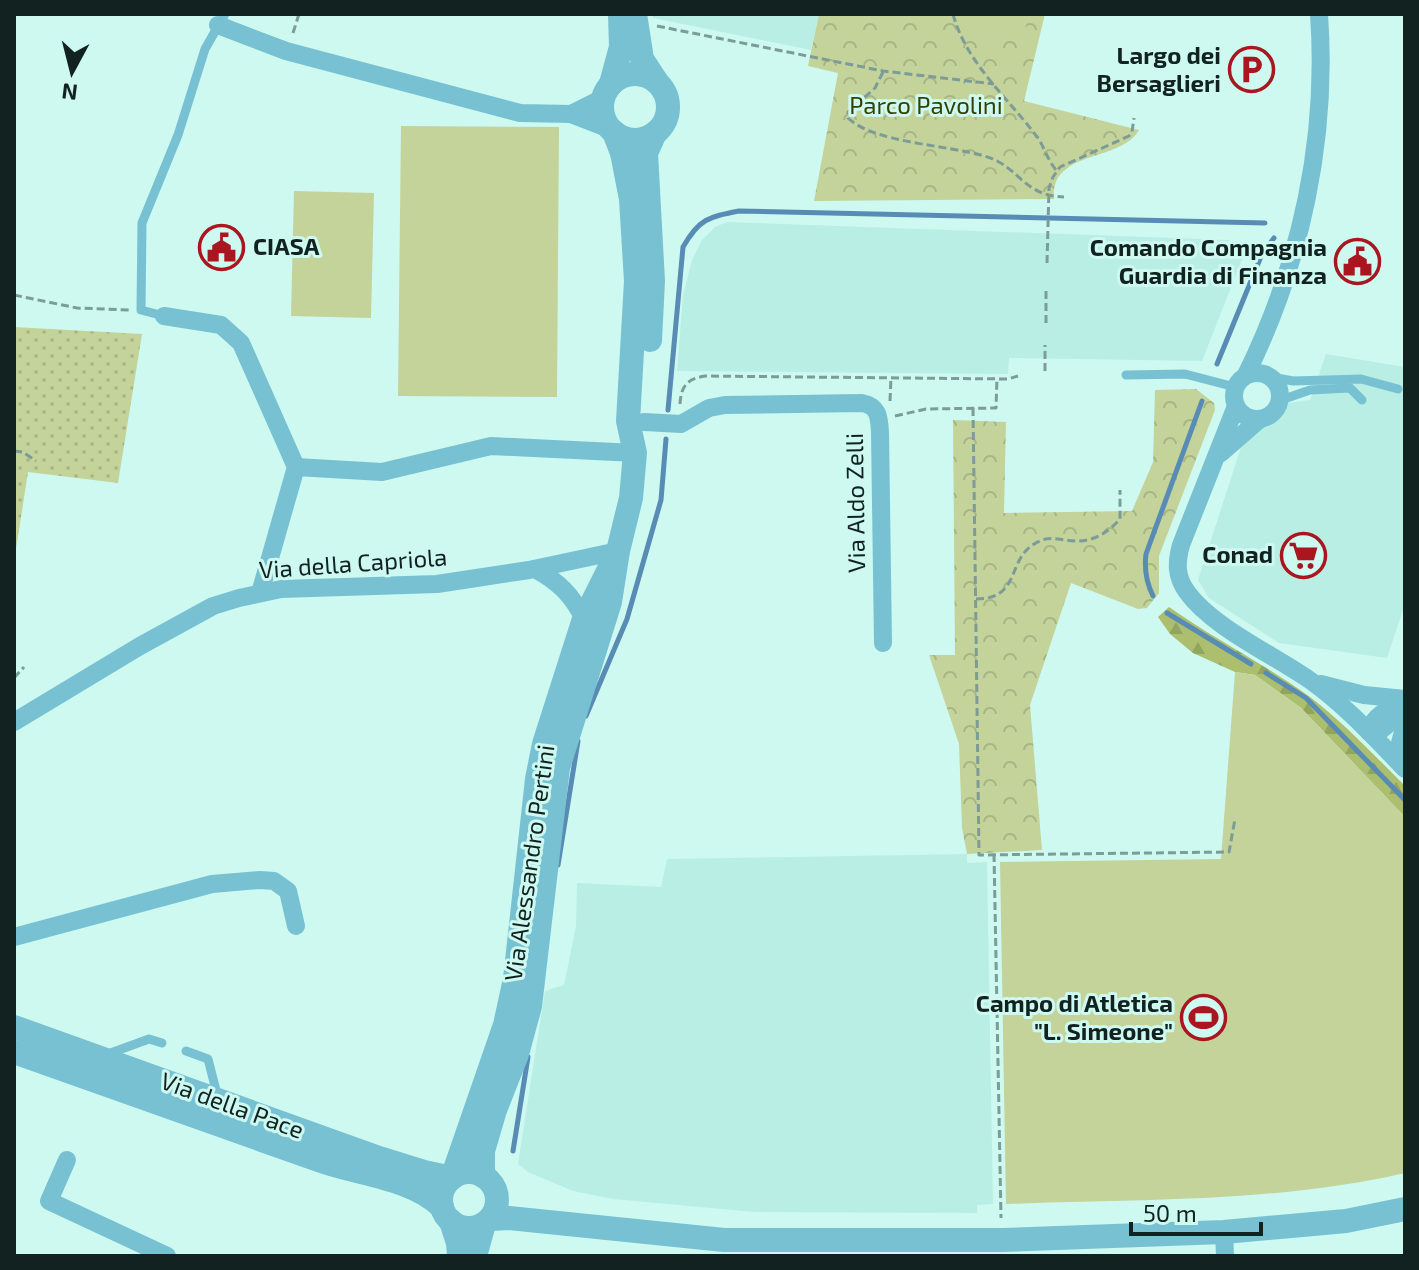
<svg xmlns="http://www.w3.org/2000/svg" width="1419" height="1270" font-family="'Exo 2',sans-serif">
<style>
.built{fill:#b9eee4}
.grass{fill:url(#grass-dots)}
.forest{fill:url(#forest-firs)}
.park{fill:url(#park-crowns)}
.pitch{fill:#c4d39a}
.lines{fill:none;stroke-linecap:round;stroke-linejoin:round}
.stream{stroke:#588cb4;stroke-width:5}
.path{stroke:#7c9c97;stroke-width:3;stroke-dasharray:8 4;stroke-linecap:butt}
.service{stroke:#78c1d2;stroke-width:9}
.minor{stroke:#78c1d2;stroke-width:18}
.tertiary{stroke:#78c1d2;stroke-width:24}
.labels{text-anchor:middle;stroke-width:6;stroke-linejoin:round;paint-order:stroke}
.poi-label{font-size:24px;font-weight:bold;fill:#122220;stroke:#cdf9f1;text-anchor:end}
.park-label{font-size:24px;fill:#354000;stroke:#cdf9f1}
.street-label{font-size:24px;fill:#122220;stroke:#cdf9f1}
</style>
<defs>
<pattern id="grass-dots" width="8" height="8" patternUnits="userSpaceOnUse" patternTransform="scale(2)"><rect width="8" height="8" fill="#c4d39a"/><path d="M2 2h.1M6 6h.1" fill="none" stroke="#a7b584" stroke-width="1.8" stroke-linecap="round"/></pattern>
<pattern id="forest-firs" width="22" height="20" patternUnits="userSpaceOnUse" patternTransform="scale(2)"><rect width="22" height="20" fill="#acbf6e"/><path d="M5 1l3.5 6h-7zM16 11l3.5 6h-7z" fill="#93a45f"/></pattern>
<pattern id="park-crowns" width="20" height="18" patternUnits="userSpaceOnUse" patternTransform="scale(2)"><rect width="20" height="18" fill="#c4d39a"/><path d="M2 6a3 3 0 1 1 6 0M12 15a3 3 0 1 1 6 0" fill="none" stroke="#a7b584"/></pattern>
</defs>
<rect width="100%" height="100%" fill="#cdf9f1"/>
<!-- built -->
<g class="built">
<polygon points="652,14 819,14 811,50 653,18"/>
<polygon points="727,222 1229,240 1239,247 1243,257 1202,361 1009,358 1008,374 677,371 683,295 692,260 702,240 715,227"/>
<polygon points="1326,354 1405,367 1405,604 1387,658 1279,643 1209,598 1198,580 1244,438 1288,403 1310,400"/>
<polygon points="967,854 967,863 987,862 993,1204 977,1205 977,1213 755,1212 613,1199 573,1191 528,1172 518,1164 545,991 564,985 576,926 577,883 661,887 667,859"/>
</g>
<!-- grass -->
<polygon class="grass" points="14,327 142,334 118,483 28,472 14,562"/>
<!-- forest -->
<path class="forest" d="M1169 607C1214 639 1265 664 1310 697 1344 723 1375 756 1405 786V817L1301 708 1255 675 1235 672 1193 653 1170 634 1158 617Z"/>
<!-- park -->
<g class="park">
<path d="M819 14H1045L1024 101 1139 130C1120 163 1050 149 1054 199L814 201 838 73 808 66Z"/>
<polygon points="1196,389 1214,403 1215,410 1159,556 1159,593 1147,608 1138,609 1071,583 1030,705 1042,850 967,854 962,828 959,744 929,655 955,655 953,420 1006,422 1004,513 1132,511 1153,462 1155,390"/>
</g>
<!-- pitch -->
<g class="pitch">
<polygon points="965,14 1029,14 1022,41 962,26"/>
<polygon points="401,126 559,127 557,397 398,396"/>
<polygon points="294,191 374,193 371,318 291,316"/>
<path d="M1235 672 1255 675 1301 708 1405 817V1173C1274 1203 1140 1199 1006 1204L1000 862 1221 859Z"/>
</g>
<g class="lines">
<!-- stream -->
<g class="stream">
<polyline points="1217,364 1262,254 1274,238"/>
<path d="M668 410 683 247C699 219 708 217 739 211L1265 223"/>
<path d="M1153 596C1146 582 1144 570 1146 554L1202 401"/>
<polyline points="1167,613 1251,664"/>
<polyline points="1266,673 1306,698 1405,800"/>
<polyline points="586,716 627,619 661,500 666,439"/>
<polyline points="558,865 578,741"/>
<polyline points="513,1151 528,1057"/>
</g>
<!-- path -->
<g class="path">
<path d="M953 14C966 63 1009 99 1038 138 1045 149 1048 161 1057 171"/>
<polyline points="657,26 883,71 994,84"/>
<polyline points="293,33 299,14"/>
<path d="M883 72 875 88 848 112V118C874 143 948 145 984 156 1019 165 1022 196 1064 197"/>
<polyline points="1047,263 1049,188 1053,177 1060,167 1129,136 1132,132 1134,118"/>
<polyline points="14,295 77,308 129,310"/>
<polyline points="1046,323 1046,287"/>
<polyline points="1045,371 1045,345"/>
<polyline points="890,401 891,377"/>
<path d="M680 404C681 386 687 379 705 376L1008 379 1018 376"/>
<polyline points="973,408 979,855 1229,852 1235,819"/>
<polyline points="895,416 926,409 996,408 997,378"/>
<polyline points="14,451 23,452 36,461"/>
<path d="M976 599C1024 599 1004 556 1040 541 1048 537 1057 539 1065 540 1088 544 1105 536 1120 519V490"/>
<polyline points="14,678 24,667"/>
<polyline points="994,854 1001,1218"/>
</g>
<!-- service -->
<g class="service">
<polyline points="164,316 141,310 142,223 178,135 205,49 225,14"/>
<polyline points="1126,375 1185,374 1235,387"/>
<polyline points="1272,377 1293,381 1361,379 1398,389"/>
<polyline points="1281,400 1310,390 1350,388 1362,400"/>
<polyline points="186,1051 208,1059 218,1098"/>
<polyline points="105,1055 149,1039 162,1043"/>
</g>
<!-- minor -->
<g class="minor">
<polyline points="218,25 286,51 520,113 571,114 610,129"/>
<polyline points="571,114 603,98"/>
<polyline points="164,316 221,325 241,343 296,467 260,593"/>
<circle cx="1257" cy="396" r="23"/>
<path d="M1246 375C1301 263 1328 139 1319 14"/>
<path d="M1236 406 1181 545C1176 563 1176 577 1187 592 1212 627 1274 655 1311 681 1346 706 1375 738 1405 769"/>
<path d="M644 422 681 424 709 408 725 405 862 403C879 406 879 418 880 432L883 643"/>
<polyline points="1221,453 1260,419"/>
<polyline points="296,467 382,472 491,446 635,453"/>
<path d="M535 569C559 582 572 595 584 619"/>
<polyline points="1321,684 1364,695 1405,699"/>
<path d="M1405 704C1388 710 1374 713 1369 732L1381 730 1405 710"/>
<polyline points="14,722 140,646 213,606 239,598 281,589 437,584 529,570 618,551"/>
<polyline points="1403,767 1400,743 1405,724"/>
<polyline points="14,937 212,884 260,880 274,881 288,891 296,926"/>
<polyline points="67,1160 49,1201 167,1256"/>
<polyline points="1224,1232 1225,1256"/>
</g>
<!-- tertiary -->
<g class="tertiary">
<polyline points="635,14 642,59 657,82"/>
<circle cx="635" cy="107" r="33"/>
<polyline points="611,84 621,47 620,14"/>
<polyline points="650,340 653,281 646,153 655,133"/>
<polyline points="14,1027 379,1158 424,1172 452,1178 505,1025 515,979 537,779 544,744 584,619 618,551"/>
<path d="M14 1052C117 1088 220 1126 324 1162 363 1175 411 1178 442 1207"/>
<circle cx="469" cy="1200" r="28"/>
<polyline points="483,1176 483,1151 495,1110 517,1054 530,1006 558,768 610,602 618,551 631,498 635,453 628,421 636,281 631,199 622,153 614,132"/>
<polyline points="490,1219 509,1218 724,1240 1003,1240 1224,1232 1346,1221 1405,1209"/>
<polyline points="451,1221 458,1243 459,1256"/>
<polyline points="475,1256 484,1224"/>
</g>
</g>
<!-- icons -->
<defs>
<symbol id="parking-ring" viewBox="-11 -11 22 22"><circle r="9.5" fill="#cdf9f1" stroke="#aa161f" stroke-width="1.5"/><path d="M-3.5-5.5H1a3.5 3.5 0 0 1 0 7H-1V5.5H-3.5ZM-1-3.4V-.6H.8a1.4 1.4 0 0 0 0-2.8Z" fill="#aa161f"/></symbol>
<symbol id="civic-ring" viewBox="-11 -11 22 22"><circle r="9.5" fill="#cdf9f1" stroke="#aa161f" stroke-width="1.5"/><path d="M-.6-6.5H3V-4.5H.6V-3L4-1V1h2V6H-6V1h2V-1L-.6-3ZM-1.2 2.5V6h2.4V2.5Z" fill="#aa161f"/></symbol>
<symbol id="supermarket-ring" viewBox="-11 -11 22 22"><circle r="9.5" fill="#cdf9f1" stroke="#aa161f" stroke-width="1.5"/><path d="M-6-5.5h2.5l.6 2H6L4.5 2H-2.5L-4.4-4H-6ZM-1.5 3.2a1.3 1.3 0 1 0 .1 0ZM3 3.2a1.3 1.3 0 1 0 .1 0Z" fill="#aa161f"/></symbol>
<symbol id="stadium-ring" viewBox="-11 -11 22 22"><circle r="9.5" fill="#cdf9f1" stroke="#aa161f" stroke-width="1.5"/><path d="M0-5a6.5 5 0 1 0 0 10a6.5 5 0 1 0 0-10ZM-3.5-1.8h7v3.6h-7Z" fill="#aa161f"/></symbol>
</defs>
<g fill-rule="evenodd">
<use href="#parking-ring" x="1226" y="44" width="51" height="51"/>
<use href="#civic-ring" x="196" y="222" width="51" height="51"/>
<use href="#civic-ring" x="1332" y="236" width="51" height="51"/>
<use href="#supermarket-ring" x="1278" y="530" width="51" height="51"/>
<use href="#stadium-ring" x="1178" y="992" width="51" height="51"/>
</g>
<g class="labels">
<!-- poi labels -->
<g class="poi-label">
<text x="1221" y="64">Largo dei<tspan x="1221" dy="28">Bersaglieri</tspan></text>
<text x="253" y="255" text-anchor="start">CIASA</text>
<text x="1327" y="256">Comando Compagnia<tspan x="1327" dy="28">Guardia di Finanza</tspan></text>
<text x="1273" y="563">Conad</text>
<text x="1173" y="1012">Campo di Atletica<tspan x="1173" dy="28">"L. Simeone"</tspan></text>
</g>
<!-- park labels -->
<g class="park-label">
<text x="926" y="114">Parco Pavolini</text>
</g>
<!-- street labels -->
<g class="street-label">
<text transform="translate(856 503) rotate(-91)" y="8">Via Aldo Zelli</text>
<text transform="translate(353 564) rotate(-4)" y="8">Via della Capriola</text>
<text transform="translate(530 863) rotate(-82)" y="8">Via Alessandro Pertini</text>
<text transform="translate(232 1106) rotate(20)" y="8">Via della Pace</text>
</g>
</g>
<!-- border -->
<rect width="1419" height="1270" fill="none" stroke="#122220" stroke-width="32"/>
<!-- north arrow -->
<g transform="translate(72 72) rotate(187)" stroke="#cdf9f1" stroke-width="6" paint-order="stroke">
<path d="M0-6L14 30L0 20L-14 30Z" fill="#122220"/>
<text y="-12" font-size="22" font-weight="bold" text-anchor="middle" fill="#122220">N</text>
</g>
<!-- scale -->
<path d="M1131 1222v12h130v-12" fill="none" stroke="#122220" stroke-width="4"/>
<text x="1143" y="1222" font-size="24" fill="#122220" stroke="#cdf9f1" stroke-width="6" paint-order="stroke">50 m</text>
</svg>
